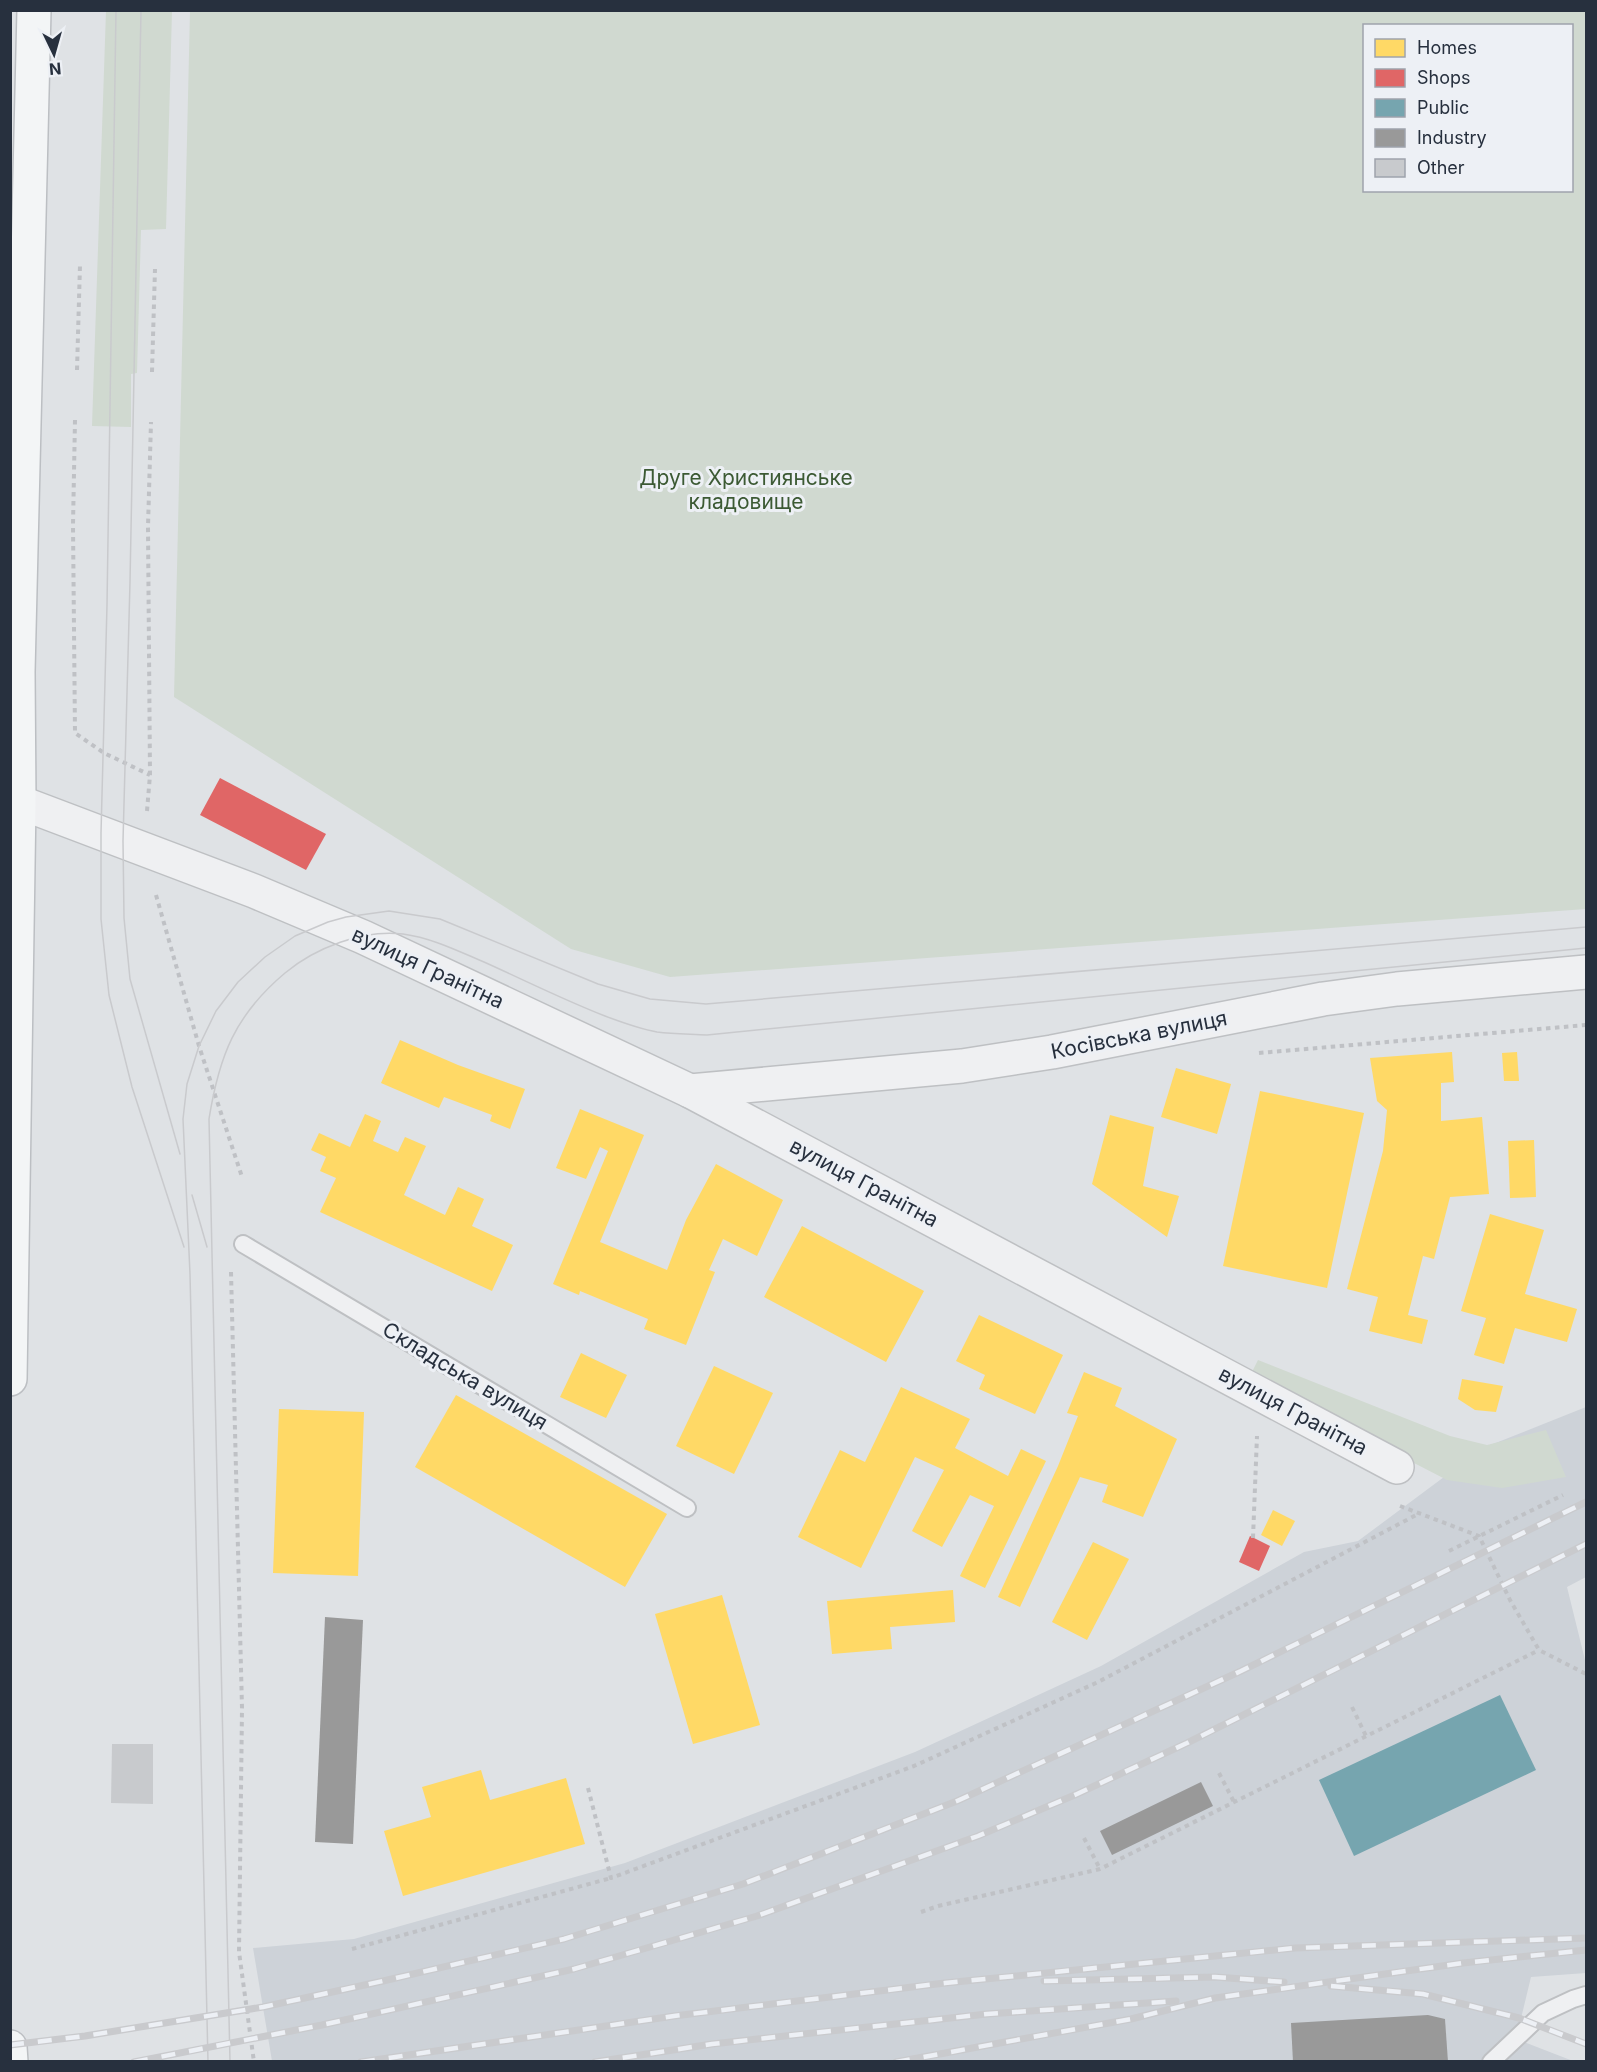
<svg xmlns="http://www.w3.org/2000/svg" width="1597" height="2072" font-family="Inter,sans-serif">
<style>
.built{fill:#cdd2d8}
.green{fill:#d0d9d0;fill-rule:evenodd}
.homes{fill:#ffd966}
.shops{fill:#e06666}
.public{fill:#76a5af}
.industry{fill:#999}
.building{fill:#c8cacd}
.lines{fill:none;stroke-linecap:round;stroke-linejoin:round}
.service-casing{stroke:#bec0c3;stroke-width:20}
.minor-casing{stroke:#bec0c3;stroke-width:36}
.primary-casing{stroke:#bcbfc3;stroke-width:36}
.path{stroke:#bfc1c5;stroke-width:4;stroke-dasharray:4.5 4.5;stroke-linecap:butt}
.service{stroke:#eff0f2;stroke-width:16}
.minor{stroke:#eff0f2;stroke-width:33}
.primary{stroke:#f3f5f6;stroke-width:33}
.tram{stroke:#c9cacd;stroke-width:1.5}
.rail-casing{stroke:#c9cacd;stroke-width:7}
.rail{stroke:#edf0f5;stroke-width:4.5;stroke-dasharray:14;stroke-linecap:butt}
.labels{text-anchor:middle;stroke-width:6;stroke-linejoin:round;paint-order:stroke}
.park-label{font-size:21px;fill:#3c5a34;stroke:#edf0f5}
.street-label{font-size:21px;fill:#27303e;stroke:#edf0f5}
</style>
<rect width="100%" height="100%" fill="#dfe2e5"/>
<!-- built -->
<polygon class="built" points="1586,1407 1586,1577 1567,1587 1586,1664 1586,1973 1531,1977 1516,2039 1573,2061 272,2061 253,1948 354,1939 625,1863 915,1752 1101,1666 1304,1552 1358,1541 1483,1448"/>
<!-- green -->
<g class="green">
<polygon points="106,11 172,11 166,229 141,230 137,373 131,374 131,427 92,426"/>
<path d="M190 11H1586V909L670 977 571 949 174 697ZM1364 26H1572V190H1364Z"/>
<polygon points="1258,1360 1450,1436 1487,1445 1546,1430 1566,1477 1502,1488 1447,1480 1249,1378"/>
</g>
<!-- homes -->
<g class="homes">
<polygon points="400,1040 458,1065 525,1089 510,1129 490,1121 492,1115 444,1097 439,1108 381,1083"/>
<polygon points="1452,1052 1454,1082 1441,1083 1441,1121 1482,1117 1489,1194 1450,1197 1434,1259 1423,1256 1408,1315 1428,1320 1422,1344 1369,1331 1378,1297 1347,1289 1383,1151 1387,1110 1377,1101 1370,1058"/>
<polygon points="1517,1052 1519,1081 1504,1081 1502,1053"/>
<polygon points="1176,1068 1231,1084 1217,1134 1161,1117"/>
<polygon points="1260,1091 1364,1113 1327,1288 1223,1266"/>
<polygon points="580,1109 644,1135 600,1242 667,1270 686,1220 716,1164 783,1200 757,1256 723,1239 709,1270 715,1272 686,1345 644,1329 648,1319 580,1291 579,1295 553,1284 608,1151 600,1147 586,1179 556,1168"/>
<polygon points="365,1114 381,1121 373,1141 398,1152 405,1137 426,1146 404,1195 445,1215 458,1187 484,1199 472,1226 513,1245 492,1291 320,1212 336,1178 320,1171 326,1157 311,1150 319,1133 350,1147"/>
<polygon points="1110,1115 1154,1127 1143,1186 1179,1196 1167,1237 1092,1184"/>
<polygon points="1534,1140 1536,1197 1510,1198 1508,1141"/>
<polygon points="1490,1214 1544,1230 1525,1294 1577,1309 1567,1342 1515,1328 1504,1364 1474,1355 1486,1318 1461,1311"/>
<polygon points="802,1226 924,1291 886,1362 764,1297"/>
<polygon points="979,1315 1063,1355 1035,1414 979,1389 985,1375 956,1361"/>
<polygon points="581,1353 627,1375 606,1418 560,1397"/>
<polygon points="714,1366 773,1393 734,1474 676,1446"/>
<polygon points="1084,1372 1122,1388 1115,1406 1177,1439 1143,1517 1102,1502 1108,1485 1080,1477 1020,1607 998,1597 1058,1466 1078,1416 1067,1413"/>
<polygon points="1462,1379 1503,1386 1496,1412 1475,1410 1458,1399"/>
<polygon points="901,1387 970,1419 955,1448 1008,1476 1021,1449 1046,1461 985,1588 960,1576 994,1506 970,1495 942,1547 912,1531 944,1470 915,1457 861,1568 798,1537 840,1450 865,1462"/>
<polygon points="456,1395 667,1514 625,1587 415,1467"/>
<polygon points="279,1409 364,1412 358,1576 273,1573"/>
<polygon points="1273,1510 1295,1521 1282,1546 1261,1535"/>
<polygon points="1093,1542 1129,1559 1087,1640 1052,1622"/>
<polygon points="953,1590 955,1622 890,1627 892,1649 832,1654 827,1601"/>
<polygon points="722,1595 760,1725 693,1744 655,1614"/>
<polygon points="481,1770 490,1800 566,1778 585,1844 403,1896 384,1831 431,1817 422,1787"/>
</g>
<!-- shops -->
<g class="shops">
<polygon points="220,778 326,834 306,870 200,815"/>
<polygon points="1250,1536 1270,1546 1259,1571 1239,1562"/>
</g>
<!-- public -->
<polygon class="public" points="1500,1695 1536,1770 1354,1856 1319,1780"/>
<!-- industry -->
<g class="industry">
<polygon points="325,1617 363,1620 353,1844 315,1842"/>
<polygon points="1201,1782 1213,1806 1112,1855 1100,1831"/>
<polygon points="1428,2015 1445,2019 1448,2062 1293,2062 1291,2023"/>
</g>
<!-- building -->
<polygon class="building" points="112,1744 153,1744 153,1804 111,1803"/>
<g class="lines">
<defs>
<g id="service">
<polyline points="243,1244 687,1508"/>
<polyline points="1491,2062 1543,2013 1573,1999 1586,1995"/>
</g>
<g id="minor">
<polyline points="19,802 254,891 363,937 690,1091 1397,1467"/>
<polyline points="690,1091 962,1066 1052,1052 1323,999 1397,989 1586,972"/>
</g>
<g id="primary">
<polyline points="10,1379 19,802 18,672 34,10"/>
<polyline points="10,2047 11,2062"/>
</g>
</defs>
<!-- service casing -->
<use href="#service" class="service-casing"/>
<!-- minor casing -->
<use href="#minor" class="minor-casing"/>
<!-- primary casing -->
<use href="#primary" class="primary-casing"/>
<!-- path -->
<g class="path">
<polyline points="77,370 80,265"/>
<polyline points="152,372 155,269"/>
<polyline points="75,420 73,525 75,733 104,753 150,775"/>
<polyline points="147,811 150,775 148,527 151,422"/>
<polyline points="156,895 199,1046 242,1177"/>
<polyline points="1259,1053 1586,1025"/>
<polyline points="231,1272 242,1708 239,1952 254,2062"/>
<polyline points="1400,1506 1479,1536 1510,1600 1539,1650 1586,1674"/>
<polyline points="1253,1538 1257,1436"/>
<polyline points="1449,1551 1563,1495"/>
<polyline points="1352,1707 1366,1736"/>
<polyline points="1219,1773 1234,1802"/>
<polyline points="588,1788 611,1878 914,1766 1098,1682 1420,1513"/>
<polyline points="1084,1838 1100,1869"/>
<polyline points="921,1912 938,1906 1100,1869 1539,1650"/>
<polyline points="352,1949 611,1878"/>
</g>
<!-- service -->
<use href="#service" class="service"/>
<!-- minor -->
<use href="#minor" class="minor"/>
<!-- primary -->
<use href="#primary" class="primary"/>
<!-- tram -->
<g class="tram">
<polyline points="116,10 107,605 101,833 101,919 109,995 132,1087 184,1247"/>
<polyline points="141,10 130,582 123,841 124,918 130,979 180,1154"/>
<polyline points="192,1195 207,1247"/>
<polyline points="208,2062 190,1274 183,1119 187,1084 199,1046 216,1011 238,982 265,957 295,936 328,922 346,917 389,911 440,919 598,984 650,999 706,1004 1586,927"/>
<path d="M230 2062 209 1119C219 1056 235 1015 285 973 315 948 363 929 403 934 432 938 458 951 484 962 524 980 564 1000 605 1016 621 1022 640 1029 657 1032 674 1034 691 1034 707 1035L1586 948"/>
</g>
<defs>
<g id="rail">
<polyline points="1044,1981 1215,1977 1284,1982"/>
<polyline points="1331,1986 1423,1994 1519,2018 1586,2044"/>
<polyline points="10,2045 85,2036 263,2007 383,1981 564,1939 743,1884 957,1801 1241,1671 1586,1502"/>
<polyline points="134,2062 322,2025 574,1969 757,1916 978,1836 1077,1794 1187,1743 1586,1544"/>
<polyline points="361,2062 674,2016 945,1983 1295,1948 1586,1938"/>
<polyline points="595,2062 712,2044 987,2014 1176,2001"/>
<polyline points="896,2062 1131,2019 1215,1998 1463,1963 1586,1950"/>
</g>
</defs>
<!-- rail casing -->
<use href="#rail" class="rail-casing"/>
<!-- rail -->
<use href="#rail" class="rail"/>
</g>
<g class="labels">
<!-- park labels -->
<g class="park-label">
<text x="746" y="485">Друге Християнське<tspan x="746" dy="24">кладовище</tspan></text>
</g>
<!-- street labels -->
<g class="street-label">
<text transform="translate(428 968) rotate(25)" y="7">вулиця Гранітна</text>
<text transform="translate(1139 1035) rotate(-11)" y="7">Косівська вулиця</text>
<text transform="translate(864 1183) rotate(28)" y="7">вулиця Гранітна</text>
<text transform="translate(465 1376) rotate(31)" y="7">Складська вулиця</text>
<text transform="translate(1293 1411) rotate(28)" y="7">вулиця Гранітна</text>
</g>
</g>
<!-- border -->
<rect width="1597" height="2072" fill="none" stroke="#27303e" stroke-width="24"/>
<!-- legend -->
<rect x="1363" y="24" width="210" height="168" fill="#edf0f5" stroke="#9ea3ac" stroke-width="1.5"/>
<rect x="1375" y="39" width="30" height="18" fill="#ffd966" stroke="#9ea3ac" stroke-width="1.5"/>
<text x="1417" y="54" font-size="18" fill="#27303e">Homes</text>
<rect x="1375" y="69" width="30" height="18" fill="#e06666" stroke="#9ea3ac" stroke-width="1.5"/>
<text x="1417" y="84" font-size="18" fill="#27303e">Shops</text>
<rect x="1375" y="99" width="30" height="18" fill="#76a5af" stroke="#9ea3ac" stroke-width="1.5"/>
<text x="1417" y="114" font-size="18" fill="#27303e">Public</text>
<rect x="1375" y="129" width="30" height="18" fill="#999999" stroke="#9ea3ac" stroke-width="1.5"/>
<text x="1417" y="144" font-size="18" fill="#27303e">Industry</text>
<rect x="1375" y="159" width="30" height="18" fill="#c8cacd" stroke="#9ea3ac" stroke-width="1.5"/>
<text x="1417" y="174" font-size="18" fill="#27303e">Other</text>
<!-- north arrow -->
<g transform="translate(54 54) rotate(175)" stroke="#edf0f5" stroke-width="4.5" paint-order="stroke">
<path d="M0-4.5L10 22L0 15L-10 22Z" fill="#27303e"/>
<text y="-9" font-size="16" font-weight="bold" text-anchor="middle" fill="#27303e">N</text>
</g>
</svg>
